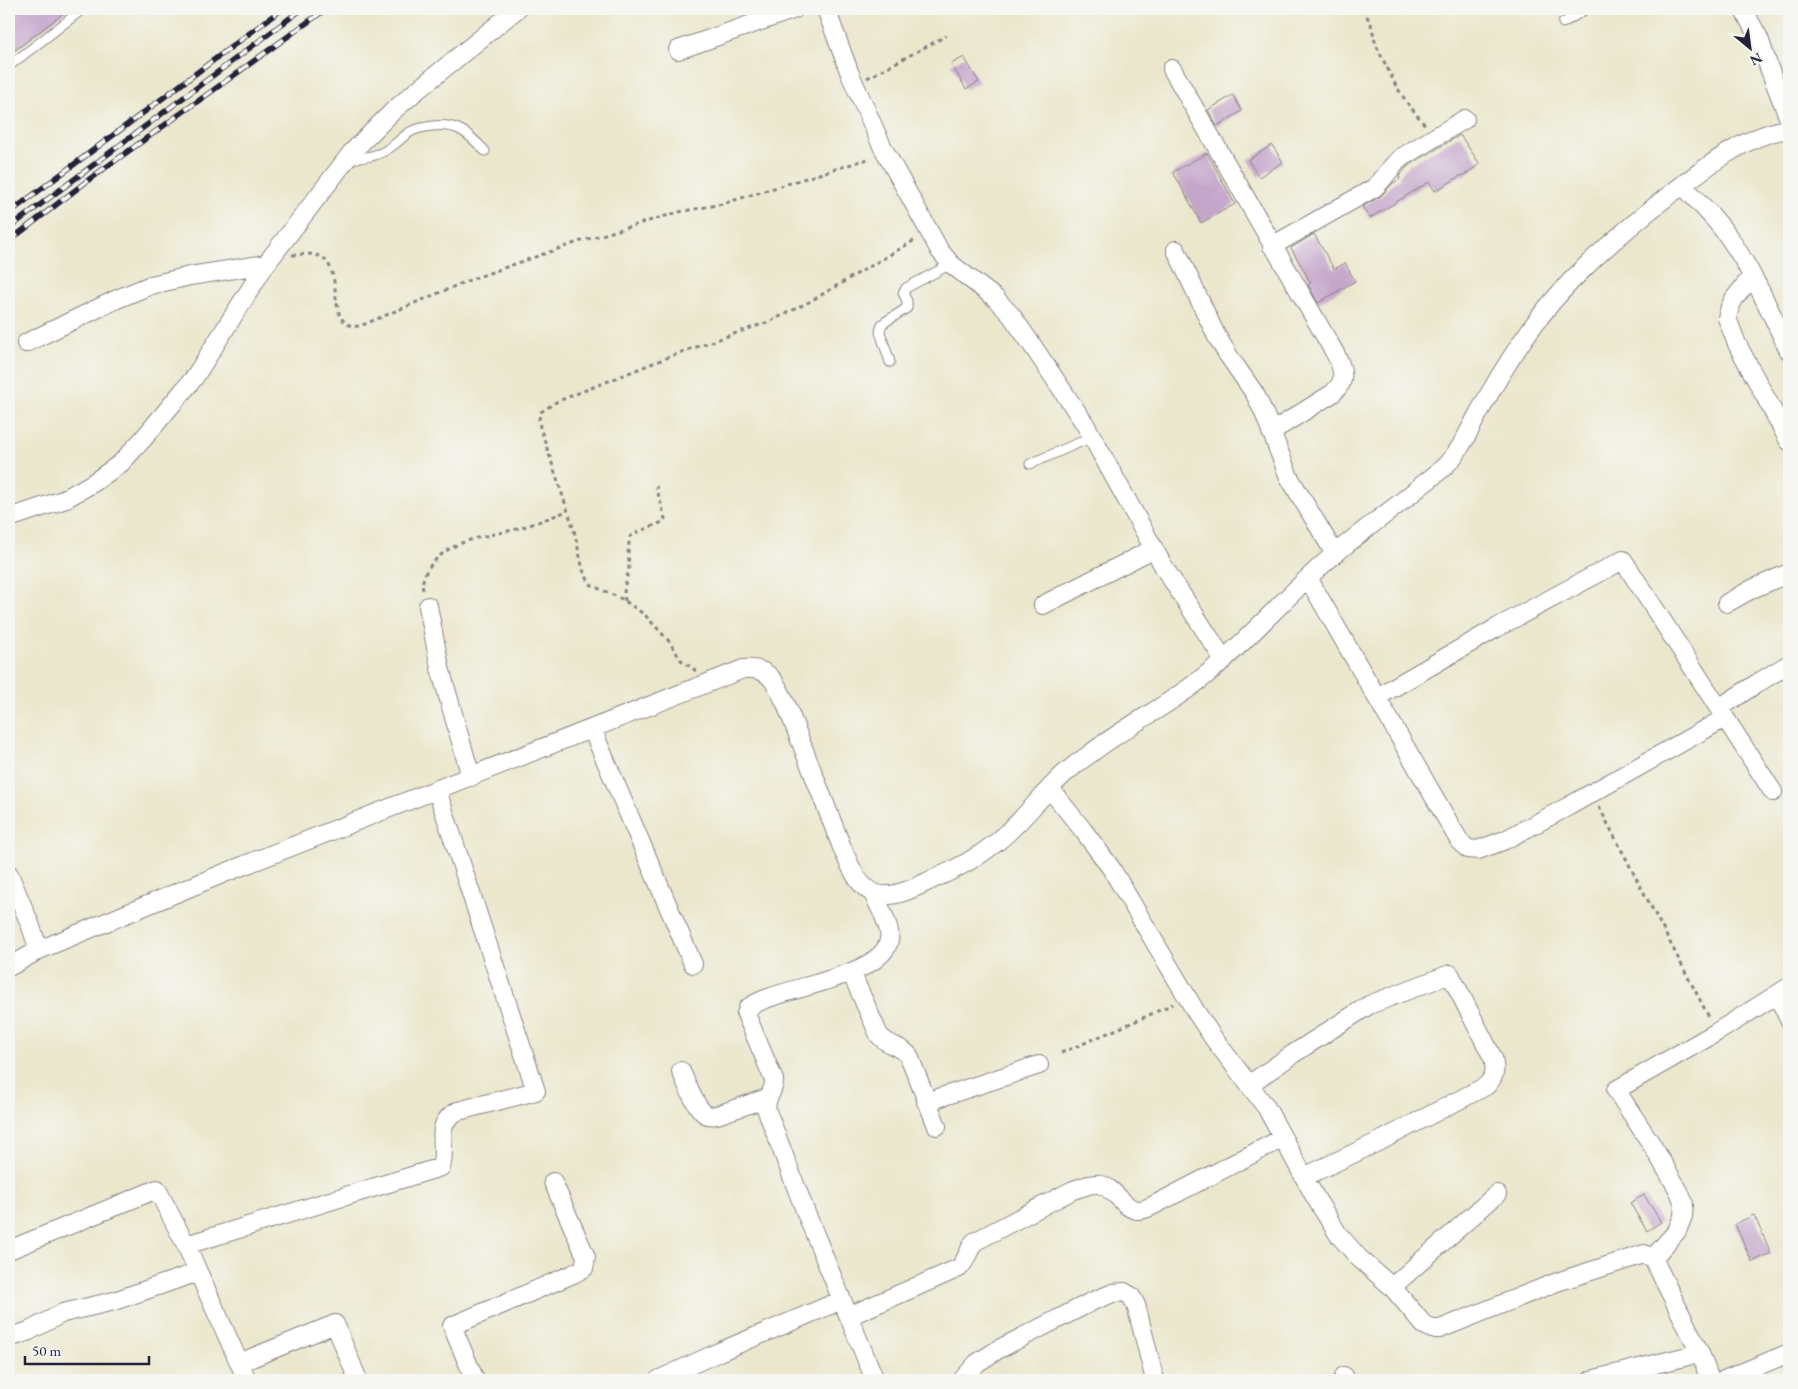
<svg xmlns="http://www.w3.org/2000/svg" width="1798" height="1389" font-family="'EB Garamond',serif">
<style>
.building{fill:#c5a6cb}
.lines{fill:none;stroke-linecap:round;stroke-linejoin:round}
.service-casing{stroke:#868484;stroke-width:11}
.minor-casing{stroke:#868484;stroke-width:20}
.path{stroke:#868484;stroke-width:3;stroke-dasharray:4 4;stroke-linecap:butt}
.service{stroke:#fff;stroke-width:9}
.minor{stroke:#fff;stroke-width:18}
.rail-casing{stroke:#22223b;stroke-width:5.5}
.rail{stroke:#f6f6f2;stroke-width:4;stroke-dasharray:11;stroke-linecap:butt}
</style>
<rect width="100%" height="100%" fill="#f6f6f2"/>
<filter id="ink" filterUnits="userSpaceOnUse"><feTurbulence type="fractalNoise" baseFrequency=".02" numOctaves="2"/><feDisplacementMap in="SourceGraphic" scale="10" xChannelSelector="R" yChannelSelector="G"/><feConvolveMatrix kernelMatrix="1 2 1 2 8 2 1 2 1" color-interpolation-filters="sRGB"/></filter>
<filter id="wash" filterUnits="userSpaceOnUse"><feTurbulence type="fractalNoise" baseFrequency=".0096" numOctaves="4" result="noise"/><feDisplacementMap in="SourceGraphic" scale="20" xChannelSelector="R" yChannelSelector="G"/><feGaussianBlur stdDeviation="1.12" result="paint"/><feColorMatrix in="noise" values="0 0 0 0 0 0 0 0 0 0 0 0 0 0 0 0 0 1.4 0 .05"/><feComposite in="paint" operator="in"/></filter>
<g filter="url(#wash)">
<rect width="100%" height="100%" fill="#ebe7cc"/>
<g id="blocks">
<!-- building -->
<path class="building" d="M9,9H69L9,55Z
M964,57L979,82L966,89L951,64Z
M1233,95L1242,111L1217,126L1208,110Z
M1460,135L1480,164L1463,176L1462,175L1435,191L1429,182L1370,218L1362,207L1381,196L1393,183L1400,179L1399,176L1408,166Z
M1272,145L1283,162L1259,177L1248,160Z
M1207,153L1235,204L1201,223L1173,172Z
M1314,234L1334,269L1345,263L1355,281L1318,303L1308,285L1311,283L1291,248Z
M1644,1195L1661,1222L1647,1231L1630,1203Z
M1754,1215L1771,1253L1752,1262L1735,1224Z"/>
</g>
</g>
<g filter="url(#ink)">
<use href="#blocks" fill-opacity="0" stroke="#868484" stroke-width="1"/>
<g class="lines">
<!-- service casing -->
<g class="service-casing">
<path id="service" d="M1563,23L1586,9
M9,66L83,9
M347,159C358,158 368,158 378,154C391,150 399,139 410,132C417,128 425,127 432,126C458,123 468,133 485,151
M890,362L880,332L882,324L907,308V301L903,293L906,288L951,264
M1030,464L1092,437"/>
</g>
<!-- minor casing -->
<g class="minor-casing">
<path id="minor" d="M826,9L850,74L882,146L940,251L951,264L995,298L1011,315L1030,342L1085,424L1165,569L1224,660
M1743,9L1759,38L1769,68L1789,119
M678,50L795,9
M1172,69L1325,336C1332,349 1347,368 1341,383C1339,386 1336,390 1333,393L1271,432
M1682,185C1699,202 1716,219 1730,239C1754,274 1771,313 1789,351
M1272,246L1374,188C1385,179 1390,166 1402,157L1465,119
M1176,250L1216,335L1228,355L1255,394L1264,413L1289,477L1335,554
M1752,276L1734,299L1730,307L1727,318L1737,344L1789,441
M26,343L117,299L151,285L190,276L266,264
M9,518L63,500L93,483L121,463L143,439L194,378L266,264L352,152L393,111L415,92L517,9
M1308,578L1460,842L1468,849L1478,850L1505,840L1569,806L1725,718
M1727,603L1752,589L1789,573
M1043,605L1153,549
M428,606L440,668L471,777
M1377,697L1498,627L1623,560L1773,792
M1719,708L1756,684L1789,664
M592,729L693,964
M1050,789L1083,830L1111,868L1196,1012L1214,1039L1266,1107L1315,1197L1338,1234L1359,1258L1392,1287L1424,1325L1432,1329H1440L1557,1282L1644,1254L1653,1258L1700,1353L1710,1380
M9,874L30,924L39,950
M873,894C879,906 892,928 889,940C882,979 775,987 748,1008L746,1014L774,1080C775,1093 763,1098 767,1111L806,1213L875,1380
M9,967L39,950L222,874L743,669C771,667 775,682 786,704L843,850C852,870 862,898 889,895C903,894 918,886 931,880C955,870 977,858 997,842C1022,822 1041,795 1064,774C1072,767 1081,760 1090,754C1127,725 1170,705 1206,675C1252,637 1290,591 1336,553C1364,529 1394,509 1422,485C1430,479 1439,472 1446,465C1460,451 1468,433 1477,416C1491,390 1506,365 1523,340C1561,283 1615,238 1668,196C1702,170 1746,134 1789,129
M851,972L879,1035C888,1047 901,1045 909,1056L937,1126
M1777,995L1789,1019
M681,1071C686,1082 695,1107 705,1114C709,1116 712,1116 717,1115L767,1098
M1250,1084L1293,1054L1369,1005L1450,974L1493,1058C1496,1070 1495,1077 1486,1086L1384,1139L1304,1177
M926,1102L1039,1065
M186,1245L441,1167C448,1143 432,1124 458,1111L536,1091L437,790
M9,1250L157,1189L186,1245L247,1380
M1653,1258L1677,1231L1683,1216L1684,1204L1679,1191L1652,1145L1616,1090L1717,1032L1789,987
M1392,1287L1497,1194
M849,1316L959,1268C967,1260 968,1251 974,1242L1071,1191C1079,1188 1089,1183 1098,1184C1116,1187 1124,1211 1139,1210C1144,1210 1150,1207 1154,1205L1283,1138
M9,1338L29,1331L63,1313L114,1301L198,1272
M239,1363L335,1324L358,1380
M1344,1376L1346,1380
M475,1380L452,1326L573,1274L584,1268L586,1257L553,1182
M658,1380L719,1352L842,1300
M962,1380L977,1363L999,1349L1093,1301L1113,1293L1124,1292L1131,1296L1136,1305L1155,1380
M1591,1380L1700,1353
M1724,1380L1789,1353"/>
</g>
<!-- path -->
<path class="path" d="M1363,9L1371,24L1376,45L1396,86L1408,104L1425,125
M867,78L946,36
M292,255C300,255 308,253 316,255C349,264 321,330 360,326L472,279L578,242L679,212L722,204L871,158
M423,590C421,581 425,573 430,566C453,537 488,537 520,528C536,523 552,517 567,511
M625,601L624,589L629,568L628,549L630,537L635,533L663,522L665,519L656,486
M696,671L681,660L668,640L645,615L622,599L591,585L587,578L583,570L574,530L540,427L539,419L541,412L556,402L676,354L771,321L809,302L915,240
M1599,807L1710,1019
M1061,1053L1136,1021L1173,1004"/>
<!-- service -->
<use href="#service" class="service"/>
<!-- minor -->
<use href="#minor" class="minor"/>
<!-- rail casing -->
<g class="rail-casing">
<path id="rail" d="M9,213L282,9
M9,228L302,9
M9,241L91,178L326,9"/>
</g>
<!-- rail -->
<use href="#rail" class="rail"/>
</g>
</g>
<!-- margin -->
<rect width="1798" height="1389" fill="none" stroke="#f6f6f2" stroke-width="30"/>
<!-- north arrow -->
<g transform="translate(1750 48) rotate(151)" stroke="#f6f6f2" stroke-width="4" paint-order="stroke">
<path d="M0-4L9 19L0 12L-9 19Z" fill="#22223b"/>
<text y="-8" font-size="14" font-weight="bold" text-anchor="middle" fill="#22223b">N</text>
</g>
<!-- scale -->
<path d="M25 1356v8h124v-8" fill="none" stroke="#22223b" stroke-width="2.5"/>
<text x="32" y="1356" font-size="15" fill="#22223b" stroke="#f6f6f2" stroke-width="4" paint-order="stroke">50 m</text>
</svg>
